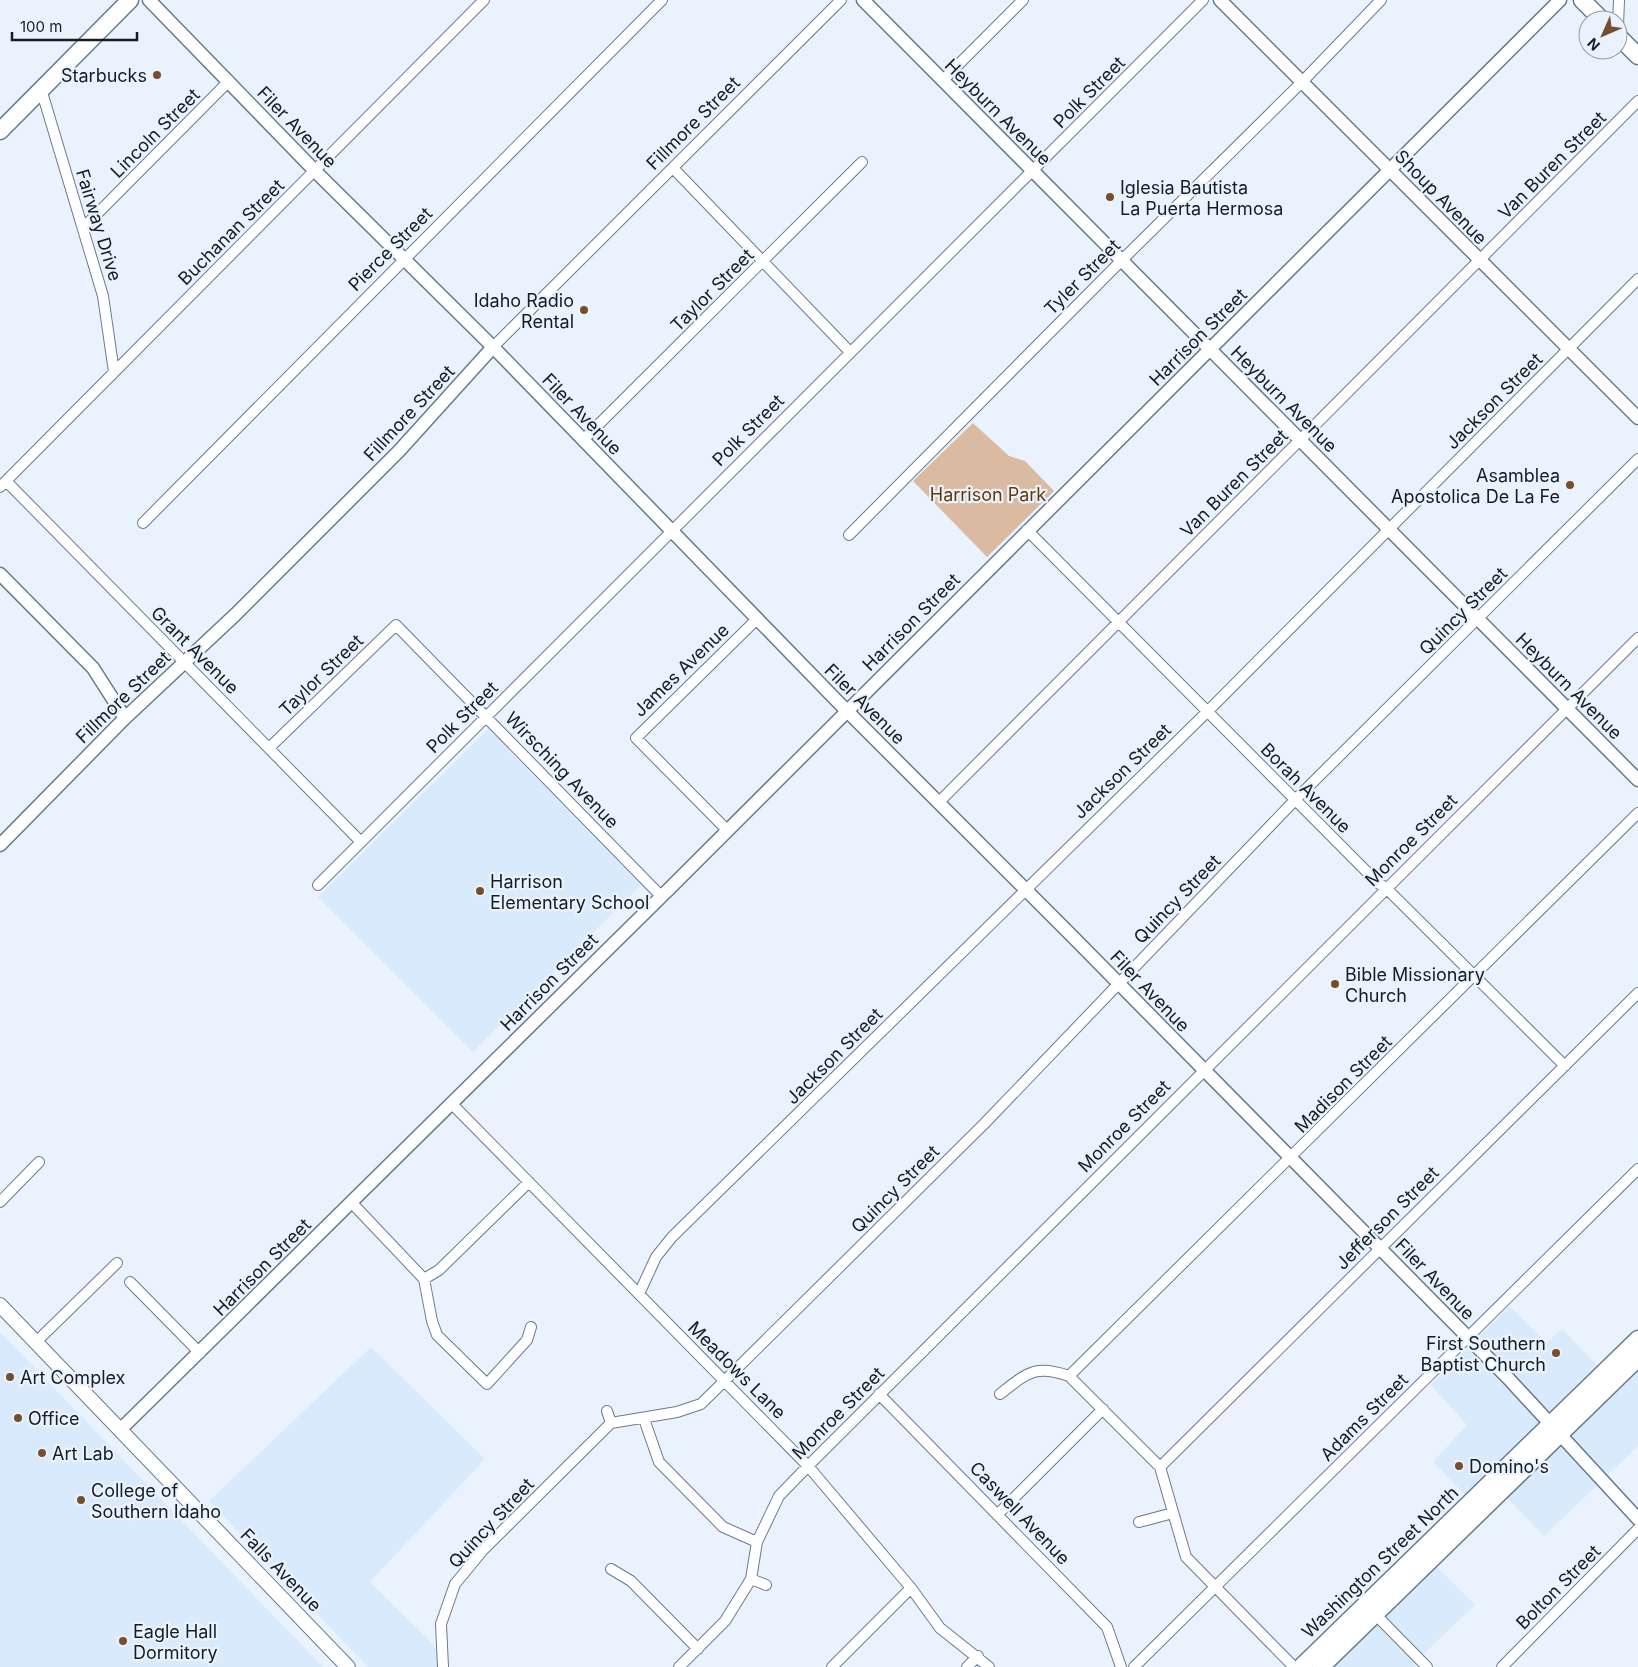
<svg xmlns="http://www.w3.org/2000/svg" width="1638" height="1667" font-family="Inter,sans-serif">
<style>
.built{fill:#d9eafc}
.green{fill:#dabba1}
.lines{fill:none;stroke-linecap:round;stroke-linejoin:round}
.minor-casing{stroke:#677b90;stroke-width:12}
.tertiary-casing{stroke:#677b90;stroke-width:15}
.secondary-casing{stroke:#677b90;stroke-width:16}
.primary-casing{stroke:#677b90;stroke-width:19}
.minor{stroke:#fff;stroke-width:10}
.tertiary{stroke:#fff;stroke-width:12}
.secondary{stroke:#fff;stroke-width:14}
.primary{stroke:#fff;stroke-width:16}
.poi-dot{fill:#754f2b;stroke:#eaf3fd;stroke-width:2}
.labels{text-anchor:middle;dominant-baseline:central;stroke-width:4.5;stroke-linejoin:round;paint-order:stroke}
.poi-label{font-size:18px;fill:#141c24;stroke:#eaf3fd;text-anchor:start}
.street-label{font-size:18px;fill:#141c24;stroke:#eaf3fd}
.park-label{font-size:18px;fill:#663a04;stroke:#eaf3fd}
</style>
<rect width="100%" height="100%" fill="#eaf3fd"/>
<!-- built -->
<path class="built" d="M488,729L641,885L473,1052L318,897Z
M1510,1306L1546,1343L1562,1329L1598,1366L1638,1328V1446L1544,1536L1504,1495L1467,1497L1433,1462L1467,1425L1431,1385Z
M0,1332L323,1667H0Z
M371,1347L485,1459L370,1582L432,1643L447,1667H368L209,1501Z
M1434,1564L1475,1605L1413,1664L1416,1667H1329Z"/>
<!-- green -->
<path class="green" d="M973,423L1009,456L1025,461L1054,491L987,557L913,481Z"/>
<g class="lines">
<!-- minor casing -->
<g class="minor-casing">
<path id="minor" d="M1618,26L1619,0
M943,80L1023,0
M41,89L103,296L114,372
M673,168L850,352
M83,228L229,81
M493,347L841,0
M583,440L862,162
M6,481L361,842
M0,487L484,0
M143,523L662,0
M1027,530L1378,883L1386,888L1565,1066
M849,535L1122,260L1301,83L1381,0
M269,748L396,625L661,896
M938,803L1638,101
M727,830L636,738L757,619
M318,885L1203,0
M451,1103L808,1466L911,1588L940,1628L989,1667
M0,1202L39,1162
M351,1202L424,1279L432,1321L437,1335L487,1384L527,1340L531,1327
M424,1279L439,1270L529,1182
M130,1282L200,1353
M639,1294L656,1257L672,1237L1207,712L1638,279
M36,1342L117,1263
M1069,1376L1638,813
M879,1394L1107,1627L1121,1667
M1000,1394C1027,1373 1035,1364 1069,1376L1160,1467L1186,1557L1294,1667
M607,1411L611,1423
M644,1419L659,1462L723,1527L757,1542
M1160,1467L1638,993
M997,1515L1103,1409
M1139,1522L1173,1513
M611,1569L631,1581L698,1649
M751,1579L766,1585
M1375,1614L1427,1667
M443,1667L441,1624L455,1584L483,1550L611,1423L677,1412L701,1404L984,1124L1295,800L1638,459
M679,1667L725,1621L751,1579L757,1542L779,1496L808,1466L1638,638
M832,1667L911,1588
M967,1667L978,1656
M1134,1667L1638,1169
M1502,1667L1638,1529"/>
</g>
<!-- tertiary casing -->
<g class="tertiary-casing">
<path id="tertiary" d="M149,0L315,171L493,347L840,704L1070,934L1507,1377L1638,1519
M863,0L1638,780
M1220,0L1638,418
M0,574L93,668L125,718
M0,845L125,718L236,614L399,451L493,347
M120,1430L670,888L1560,0"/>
</g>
<!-- secondary casing -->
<g class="secondary-casing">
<path id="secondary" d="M0,1305L348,1667"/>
</g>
<!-- primary casing -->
<g class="primary-casing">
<path id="primary" d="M1582,0L1602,20
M1618,36L1638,56
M0,131L130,0
M1301,1667L1638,1339
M1321,1667L1638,1358"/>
</g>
<!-- minor -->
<use href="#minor" class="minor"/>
<!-- tertiary -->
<use href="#tertiary" class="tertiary"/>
<!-- secondary -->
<use href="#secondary" class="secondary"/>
<!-- primary -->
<use href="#primary" class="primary"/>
</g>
<!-- markers -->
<g class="poi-dot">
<circle cx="157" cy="75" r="5"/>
<circle cx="1110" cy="197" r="5"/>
<circle cx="584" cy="310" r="5"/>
<circle cx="1570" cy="485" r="5"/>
<circle cx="480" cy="891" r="5"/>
<circle cx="1335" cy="984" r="5"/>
<circle cx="1556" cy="1353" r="5"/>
<circle cx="10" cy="1377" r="5"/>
<circle cx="18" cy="1418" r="5"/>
<circle cx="42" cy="1453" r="5"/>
<circle cx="1459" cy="1466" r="5"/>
<circle cx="81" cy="1500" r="5"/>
<circle cx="123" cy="1641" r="5"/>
</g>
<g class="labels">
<!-- poi labels -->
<g class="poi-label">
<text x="147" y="75" text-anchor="end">Starbucks</text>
<text x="1120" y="187">Iglesia Bautista<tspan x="1120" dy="21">La Puerta Hermosa</tspan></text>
<text x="574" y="300" text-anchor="end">Idaho Radio<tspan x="574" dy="21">Rental</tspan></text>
<text x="1560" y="475" text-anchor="end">Asamblea<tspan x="1560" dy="21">Apostolica De La Fe</tspan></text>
<text x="490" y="881">Harrison<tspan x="490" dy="21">Elementary School</tspan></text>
<text x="1345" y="974">Bible Missionary<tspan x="1345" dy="21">Church</tspan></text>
<text x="1546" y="1343" text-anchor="end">First Southern<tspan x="1546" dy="21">Baptist Church</tspan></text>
<text x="20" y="1377">Art Complex</text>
<text x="28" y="1418">Office</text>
<text x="52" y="1453">Art Lab</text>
<text x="1469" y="1466">Domino's</text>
<text x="91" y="1490">College of<tspan x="91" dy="21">Southern Idaho</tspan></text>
<text x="133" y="1631">Eagle Hall<tspan x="133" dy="21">Dormitory</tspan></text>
</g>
<!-- street labels -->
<g class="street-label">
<text transform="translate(1089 92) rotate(-45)">Polk Street</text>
<text transform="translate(998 112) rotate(45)">Heyburn Avenue</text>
<text transform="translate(693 123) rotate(-45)">Fillmore Street</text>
<text transform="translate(297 127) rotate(46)">Filer Avenue</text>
<text transform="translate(155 133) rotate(-45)">Lincoln Street</text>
<text transform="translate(1552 165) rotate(-45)">Van Buren Street</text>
<text transform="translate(1441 197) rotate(46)">Shoup Avenue</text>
<text transform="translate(99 225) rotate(73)">Fairway Drive</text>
<text transform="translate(231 232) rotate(-45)">Buchanan Street</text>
<text transform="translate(390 249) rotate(-45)">Pierce Street</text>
<text transform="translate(1082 277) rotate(-45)">Tyler Street</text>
<text transform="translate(712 290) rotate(-45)">Taylor Street</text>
<text transform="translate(1198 337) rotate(-45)">Harrison Street</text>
<text transform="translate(1284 399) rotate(45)">Heyburn Avenue</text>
<text transform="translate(1494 401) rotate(-45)">Jackson Street</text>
<text transform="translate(409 413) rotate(-47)">Fillmore Street</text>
<text transform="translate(582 414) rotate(46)">Filer Avenue</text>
<text transform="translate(748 430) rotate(-45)">Polk Street</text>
<text transform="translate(1234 483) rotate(-45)">Van Buren Street</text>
<text transform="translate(1463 611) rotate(-45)">Quincy Street</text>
<text transform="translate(911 622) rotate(-45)">Harrison Street</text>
<text transform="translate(195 650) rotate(45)">Grant Avenue</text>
<text transform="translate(681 670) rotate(-44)">James Avenue</text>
<text transform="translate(321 675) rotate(-44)">Taylor Street</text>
<text transform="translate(1569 686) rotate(45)">Heyburn Avenue</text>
<text transform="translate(123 697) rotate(-44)">Fillmore Street</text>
<text transform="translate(865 704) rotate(45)">Filer Avenue</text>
<text transform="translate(462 717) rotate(-45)">Polk Street</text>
<text transform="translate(562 770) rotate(46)">Wirsching Avenue</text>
<text transform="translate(1122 771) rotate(-44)">Jackson Street</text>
<text transform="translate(1306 788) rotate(45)">Borah Avenue</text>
<text transform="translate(1411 840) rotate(-45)">Monroe Street</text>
<text transform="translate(1177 899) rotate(-46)">Quincy Street</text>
<text transform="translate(549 982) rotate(-45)">Harrison Street</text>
<text transform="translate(1150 991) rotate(46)">Filer Avenue</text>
<text transform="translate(834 1056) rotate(-45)">Jackson Street</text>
<text transform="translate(1343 1084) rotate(-45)">Madison Street</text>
<text transform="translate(1124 1126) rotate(-45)">Monroe Street</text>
<text transform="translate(895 1189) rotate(-45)">Quincy Street</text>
<text transform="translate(1387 1218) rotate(-45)">Jefferson Street</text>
<text transform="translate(262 1267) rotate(-45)">Harrison Street</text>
<text transform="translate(1435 1279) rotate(46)">Filer Avenue</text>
<text transform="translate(737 1370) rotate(45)">Meadows Lane</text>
<text transform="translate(838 1413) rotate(-45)">Monroe Street</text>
<text transform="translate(1364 1417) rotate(-45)">Adams Street</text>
<text transform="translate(1020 1513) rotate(46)">Caswell Avenue</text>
<text transform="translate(491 1523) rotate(-47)">Quincy Street</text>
<text transform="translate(1380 1562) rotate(-44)">Washington Street North</text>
<text transform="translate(281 1570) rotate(46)">Falls Avenue</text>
<text transform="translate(1558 1587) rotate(-45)">Bolton Street</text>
</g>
<!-- park labels -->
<g class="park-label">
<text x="988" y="494">Harrison Park</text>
</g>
</g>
<!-- north arrow -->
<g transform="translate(1603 35) rotate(225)"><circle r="24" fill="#eaf3fd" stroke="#949da6"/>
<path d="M0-4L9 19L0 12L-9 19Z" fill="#754f2b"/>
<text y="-8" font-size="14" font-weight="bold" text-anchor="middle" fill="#141c24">N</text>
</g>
<!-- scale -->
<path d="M12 32v8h125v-8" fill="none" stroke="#141c24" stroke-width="2.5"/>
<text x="20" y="32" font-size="15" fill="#141c24" stroke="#eaf3fd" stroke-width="4" paint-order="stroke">100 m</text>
</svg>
